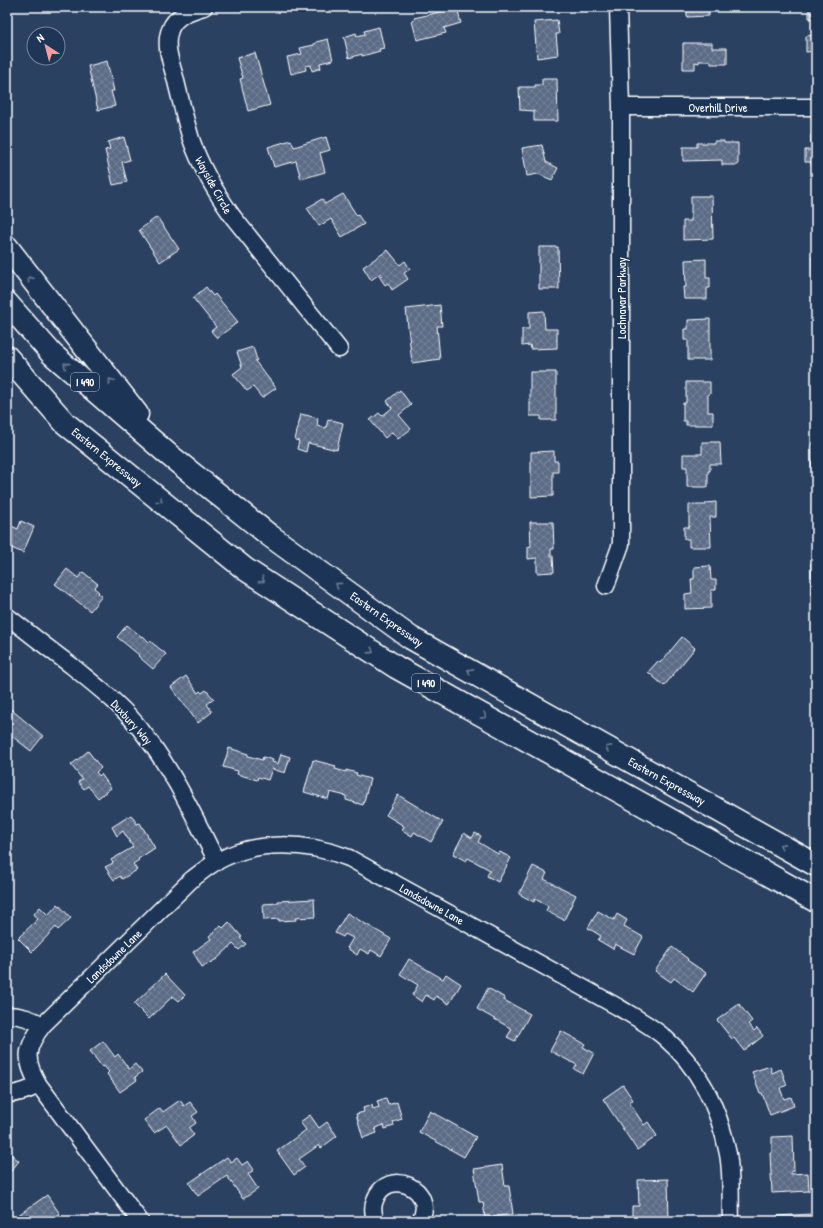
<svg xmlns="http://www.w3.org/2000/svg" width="823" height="1228" font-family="'Patrick Hand',sans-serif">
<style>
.building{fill:url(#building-cross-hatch);stroke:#fff}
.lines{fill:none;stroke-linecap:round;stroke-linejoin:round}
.minor-casing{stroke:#fff;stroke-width:19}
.highway-casing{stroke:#fff;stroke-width:25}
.minor{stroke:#1d3557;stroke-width:16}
.highway{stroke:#1d3557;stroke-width:22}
.oneway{stroke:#6c7c92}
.labels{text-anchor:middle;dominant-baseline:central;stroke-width:3.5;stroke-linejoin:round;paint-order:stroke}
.shield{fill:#1d3557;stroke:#bbc2cd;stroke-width:1}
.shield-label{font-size:11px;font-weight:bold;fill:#fff}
.street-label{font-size:12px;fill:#fff;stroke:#1d3557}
</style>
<defs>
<pattern id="building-cross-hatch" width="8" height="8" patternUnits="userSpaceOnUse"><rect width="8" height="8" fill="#5b6c86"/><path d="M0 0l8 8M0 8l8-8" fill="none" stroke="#748298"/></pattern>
</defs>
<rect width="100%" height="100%" fill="#2a4161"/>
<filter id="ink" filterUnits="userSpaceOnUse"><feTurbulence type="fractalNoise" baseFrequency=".025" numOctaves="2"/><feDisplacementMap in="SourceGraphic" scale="8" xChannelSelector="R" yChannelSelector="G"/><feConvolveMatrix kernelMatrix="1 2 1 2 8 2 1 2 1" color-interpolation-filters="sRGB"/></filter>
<g filter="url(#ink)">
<!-- building -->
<path class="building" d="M687,7H708L709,16L687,17Z
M809,7H816V18H809Z
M457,8L461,23L444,28L446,33L417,40L412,21L415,20L414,18Z
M557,20L559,34H556L558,55L537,58L534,22Z
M379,27L384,48L379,49L380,51L362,56V54L349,58L344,37L356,33L357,36L365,34L364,31Z
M816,35V51L806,52V36Z
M328,39L333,60L320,63L321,68L312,71L311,65L305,66L306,70L291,74L287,57L302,54L300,48L314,45V44L316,43V42Z
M683,43H712V48H727V64H711V61H699V63L695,62V69H683Z
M255,53L270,105L248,111L240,79L243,78L237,58Z
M107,61L114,91H111L115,106L98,110L88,66Z
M542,79H557L558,121H534V111L520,110L519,87H535V85H542Z
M811,135H816V179L815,165H811V162H805V150H811Z
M124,137L130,160L122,162L127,182L113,185L105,150L110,149L108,142Z
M326,137L330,150L320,153L325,172L301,179L296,161L274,167L268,147L291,140L294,147Z
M714,141H724V143H738V165H722V160L683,161V147H697V143H714Z
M542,145L546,162L558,168L552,180L538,174L527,176L522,148Z
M343,194L357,216L358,215L364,224L342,237L331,219L319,226L307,208L322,199L325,204Z
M814,195H816V209L812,207L811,197H814Z
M691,196H712L713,239L683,240V221H691Z
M813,212H816V242H814Z
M157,217L179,249L160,262L139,230Z
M539,247H558L559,289H539Z
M388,250L400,265L405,261L410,269L404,273L408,279L392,290L388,283L385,285L379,276L382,275L381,273L371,280L363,267Z
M812,257H816V301L813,302Z
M706,259V278H710V288H707V299H684L683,287H686L685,260Z
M206,287L213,296L215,294L238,322L217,338L211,331L216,327L193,298Z
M440,305L442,326H437L440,359L412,363L406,309Z
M544,311L545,329H557V348L531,349L530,345L522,346V329H529V312Z
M710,319V360H688V340H684V329H688V320Z
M815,320H816L815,360Z
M253,347L257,360L255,361L276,388L262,398L253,387L247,391L233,374L242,367L237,352Z
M530,372H556V420H541V416H530Z
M686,382H710V394H708V412H713V425H686V421H683V403H686Z
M400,390L411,405L399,415L411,429L398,439L392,432L385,438L370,420L379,413L382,416L392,408L387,401Z
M301,414L318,418L317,426L326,428L328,419L343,423L337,450L308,443L306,452L297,449L299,441L295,440Z
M702,442H720L721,464H710V471H708V487H687V467H683V454H702Z
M811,444H816V486H812Z
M554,451V461H558V472H553V496L531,497V452Z
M716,502V517H710L711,547H689V539H684V527H689V505H706V503Z
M812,505H816V532H812Z
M21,521L34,527L23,553L7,546V524L18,529Z
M530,522H553L554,549H551V556H553L554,572L537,573V558L528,559V547L531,546Z
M811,563H816V577H811Z
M710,566L711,580H716V590H711V608L685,609V594L692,593L691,579H694V567Z
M67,569L78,578L83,572L98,584L94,588L99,592L98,593L102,596L90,611L55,584Z
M811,581H816V594H811Z
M127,625L142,637L143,636L149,642L150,641L166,654L153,669L138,656L139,655L117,637Z
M682,637L695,648L664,686L648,672L658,661L660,663Z
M186,676L198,693L200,691L202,693L206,690L214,699L207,704L212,712L198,723L171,687Z
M7,706L43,736L31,751L8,733L10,730L7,728Z
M229,748L248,754V756L262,760L263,757L273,760L272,762L278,764L281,754L290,757L285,773L272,769L268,780L258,777L257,780L237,774L238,771L223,767Z
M88,751L101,768L96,772L99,776L101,774L111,788L98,798L88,786L84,789L78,782L82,779L71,765Z
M313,760L336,766L335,769L346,772V770L357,773L356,775L370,779L363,805L346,800V796L330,792L328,799L304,792Z
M398,795L443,822L431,842L414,832L412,836L402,830L404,826L386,815Z
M131,815L137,824L140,823L155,848L138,859L139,860L133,864L137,870L122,879L120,876L114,880L105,867L113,863L111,860L133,847L123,831L117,836L112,827Z
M464,833L472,838L475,833L481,836L478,842L498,854L500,852L511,858L498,882L487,876L490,870L468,858L466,861L453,854Z
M533,866L547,873L544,879L576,895L564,920L546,911L548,906L535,899L534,902L519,894Z
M314,899L315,917L295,918L296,920L279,921V919L264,920L263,904L278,903V901Z
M58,904L71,918L58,930L56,927L32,952L18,938L38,919L34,914L40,907L48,915Z
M598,911L614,920L617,914L627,920L624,926L643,937L634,954L615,944L613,949L598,940L601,936L588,928Z
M347,913L391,939L381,956L371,950L369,954L360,949L357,955L347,948L353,938L345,934L343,937L335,933Z
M229,922L242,937L240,938L246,944L239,950L233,944L217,959L202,967L193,952L211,939L209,936L221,926L223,928Z
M672,947L688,959L687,960L706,973L693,992L674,978L671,982L655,971Z
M409,959L443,979L446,974L461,984L449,1004L436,996L434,1000L426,995L422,1002L412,995L418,985L400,974Z
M165,974L185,995L179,1001L173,996L149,1019L134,1004Z
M488,988L505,998L504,1000L530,1014L515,1041L507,1037L512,1029L477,1009Z
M739,1004L752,1021L748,1024L754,1031L757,1028L763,1036L744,1051L734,1038L732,1039L717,1020Z
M561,1031L585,1044L583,1047L594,1053L583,1074L574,1069L577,1065L550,1051Z
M103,1041L115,1057L118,1054L129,1069L135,1064L142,1072L135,1077L137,1080L120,1092L107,1074L109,1072L104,1066L102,1067L90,1051Z
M770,1066L772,1073L781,1069L787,1085L780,1088L784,1099L791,1097L794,1106L770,1115L762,1093H760L752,1072Z
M623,1085L633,1100L629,1102L644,1125L648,1122L657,1136L637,1150L603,1099Z
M386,1098L388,1105L397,1102L402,1119L393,1122L394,1126L385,1129L384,1125L375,1128L377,1133L363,1138L356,1114L364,1112L363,1108L372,1105L373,1109L379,1107L377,1101Z
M180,1100L184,1106L190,1102L198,1112L192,1116L196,1123L189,1128L194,1135L181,1145L167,1125L154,1133L144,1120L160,1108L163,1112Z
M430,1111L476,1137L464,1157L419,1132Z
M310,1115L319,1128L327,1122L337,1136L321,1148L319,1145L299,1159L305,1167L294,1175L277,1151L306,1130L300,1122Z
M793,1136L794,1171H791V1174L808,1173L809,1191L772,1193L770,1153H772V1137Z
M7,1151L19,1161L7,1176Z
M227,1157L231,1162L237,1158L242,1165L248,1161L254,1170L248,1174L258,1189L243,1199L227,1176L198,1196L189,1183Z
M502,1165L505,1186H509L513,1214L485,1218L483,1202H479L474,1169Z
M668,1179L669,1221H640V1217H632V1206H639L638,1180Z
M47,1195L60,1214L56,1217L59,1221H16L14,1218Z
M812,1214V1221H777V1216Z"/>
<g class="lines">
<!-- minor casing -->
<g class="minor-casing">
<path id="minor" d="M204,7C191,11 175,15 170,30C164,44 171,63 175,77C180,98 185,119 191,139C201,168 216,193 233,217L339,349
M621,107H816
M606,586L621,544V107L618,7
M7,616C29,633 50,650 72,666C96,686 122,705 141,730C173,770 194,816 217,862
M7,1015C21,1015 31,1019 43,1025
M7,1094C19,1094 28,1090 39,1085
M140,1221L39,1085C24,1060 25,1048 43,1025L191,880C199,874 207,867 216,862C256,839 307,842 349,858L618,1007C633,1016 650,1025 664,1037C700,1068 719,1107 728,1154C732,1176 730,1199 731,1221
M376,1221C373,1214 372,1207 375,1200C387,1166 438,1189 420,1221"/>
</g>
<!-- highway casing -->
<g class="highway-casing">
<path id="highway" d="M7,247L137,414
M7,303L52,354L169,455L269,535L411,638L816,865
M7,357L65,423L245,569L396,667L816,901"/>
</g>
<!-- minor -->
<use href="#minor" class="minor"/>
<!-- highway -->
<use href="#highway" class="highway"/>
</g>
<!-- one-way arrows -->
<defs><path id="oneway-chevron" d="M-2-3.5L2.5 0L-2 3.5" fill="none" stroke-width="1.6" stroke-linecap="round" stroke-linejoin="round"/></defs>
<g class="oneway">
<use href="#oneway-chevron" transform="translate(30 279) rotate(-128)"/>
<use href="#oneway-chevron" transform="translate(66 365) rotate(-139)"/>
<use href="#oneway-chevron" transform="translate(111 381) rotate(-128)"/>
<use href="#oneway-chevron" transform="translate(160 500) rotate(39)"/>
<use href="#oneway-chevron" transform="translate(262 580) rotate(33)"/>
<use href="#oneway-chevron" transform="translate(338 585) rotate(-144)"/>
<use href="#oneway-chevron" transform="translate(371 651) rotate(33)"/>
<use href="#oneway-chevron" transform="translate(470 671) rotate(-151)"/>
<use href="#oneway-chevron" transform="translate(484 716) rotate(29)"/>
<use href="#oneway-chevron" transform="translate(608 748) rotate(-151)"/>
<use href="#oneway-chevron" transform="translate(782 846) rotate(-151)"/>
</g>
</g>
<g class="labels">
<!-- shield labels -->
<g class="shield">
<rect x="71" y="373" width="28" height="18" rx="3"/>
<rect x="412" y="674" width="28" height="18" rx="3"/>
</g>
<g class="shield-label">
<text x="85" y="382">I 490</text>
<text x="426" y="683">I 490</text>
</g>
<!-- street labels -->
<g class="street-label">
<text x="718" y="107">Overhill Drive</text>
<text transform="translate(214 185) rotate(61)">Wayside Circle</text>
<text transform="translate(621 298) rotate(-90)">Lochnavar Parkway</text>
<text transform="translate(107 457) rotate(39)">Eastern Expressway</text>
<text transform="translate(387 619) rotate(35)">Eastern Expressway</text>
<text transform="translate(132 722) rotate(48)">Duxbury Way</text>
<text transform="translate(667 781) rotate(29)">Eastern Expressway</text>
<text transform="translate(432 904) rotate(29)">Landsdowne Lane</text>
<text transform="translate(114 956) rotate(-44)">Landsdowne Lane</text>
</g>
</g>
<!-- margin -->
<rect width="823" height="1228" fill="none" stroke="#1d3557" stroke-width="24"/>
<rect x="12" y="12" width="799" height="1204" fill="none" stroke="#fff" stroke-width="1.5" filter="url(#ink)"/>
<!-- north arrow -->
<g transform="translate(46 46) rotate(324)"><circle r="19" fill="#1d3557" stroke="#77869a"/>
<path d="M0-3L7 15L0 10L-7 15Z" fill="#ff9aa2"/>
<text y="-6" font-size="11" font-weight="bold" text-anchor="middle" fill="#ffffff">N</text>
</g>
</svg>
